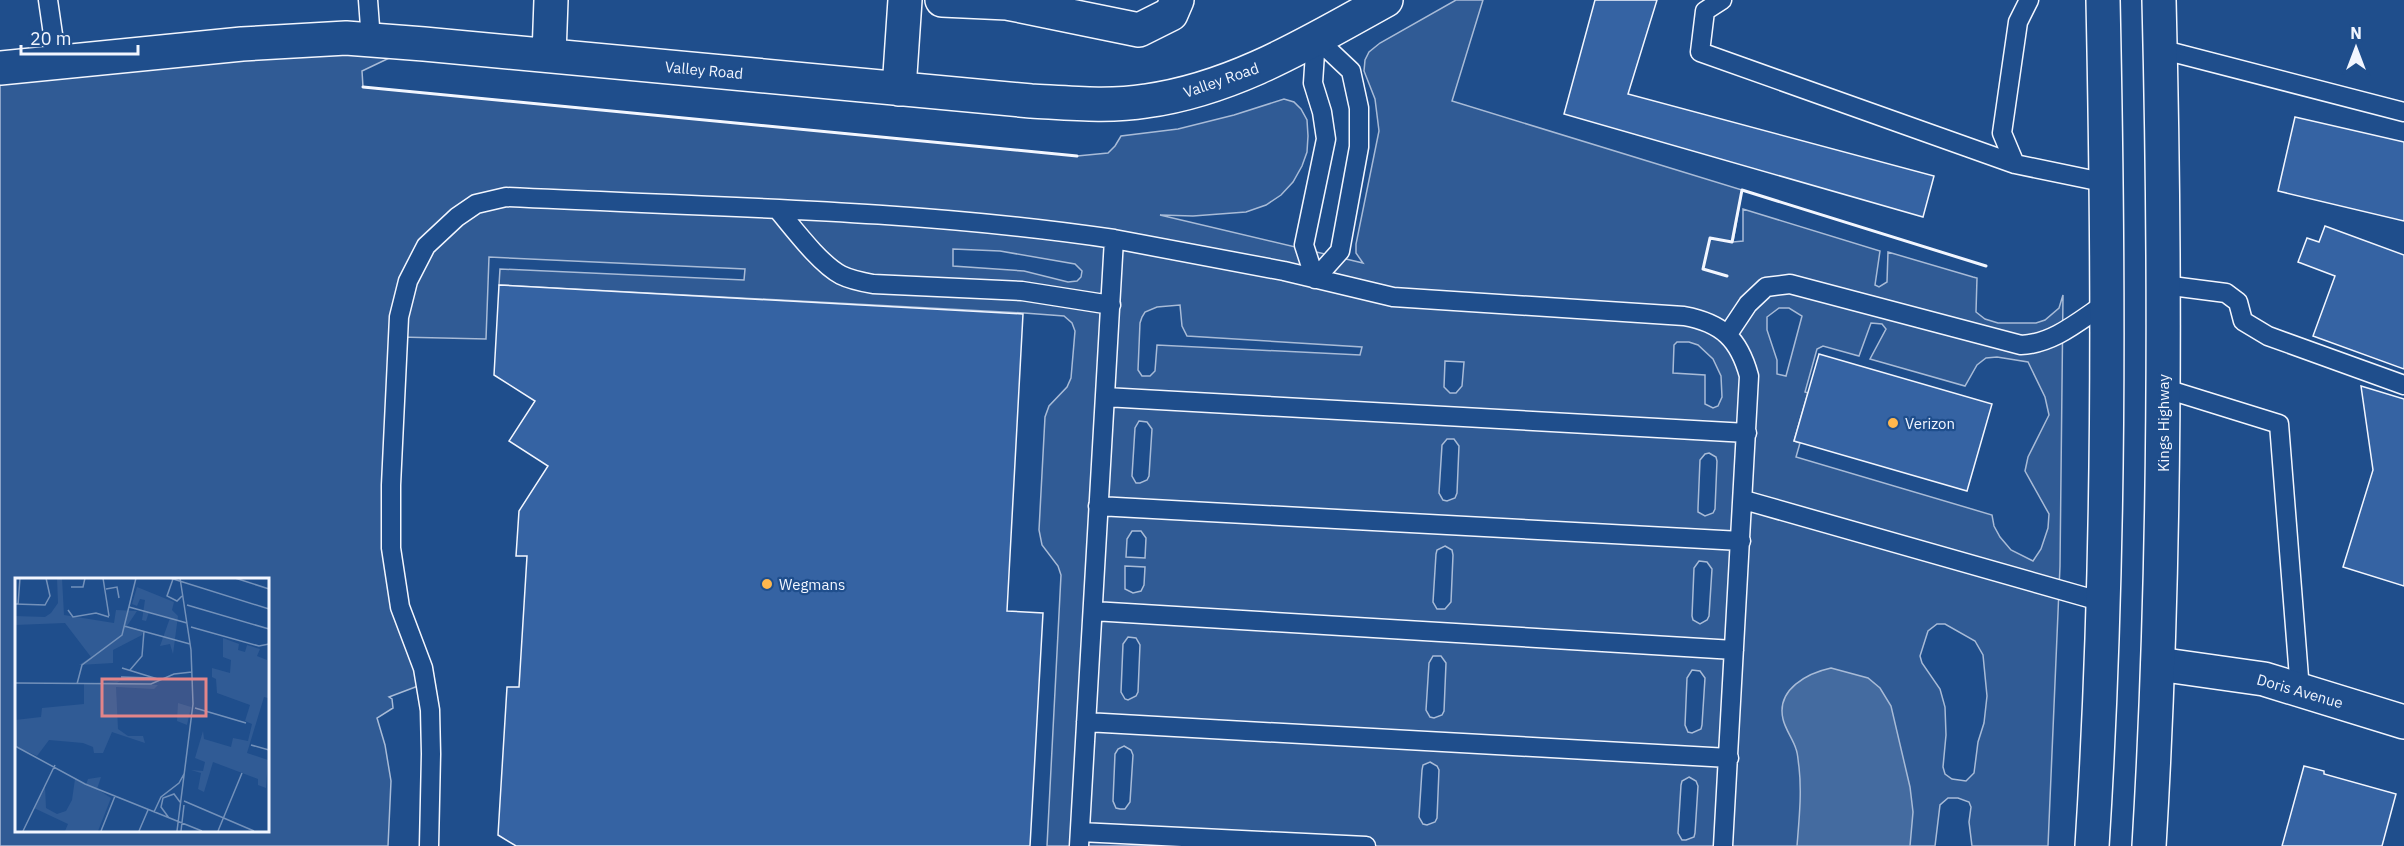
<svg xmlns="http://www.w3.org/2000/svg" width="2404" height="846" font-family="'IBM Plex Sans',sans-serif">
<style>
.built{fill:#305b95;stroke:#a8bbd7;stroke-width:1.5;fill-rule:evenodd}
.water{fill:#446ba0;stroke:#a8bbd7;stroke-width:1.5}
.building{fill:#3563a3;stroke:#f2f6ff;stroke-width:1.5}
.lines{fill:none;stroke-linecap:round;stroke-linejoin:round}
.lane-casing{stroke:#f2f6ff;stroke-width:21}
.street-casing{stroke:#f2f6ff;stroke-width:36}
.primary-casing{stroke:#f2f6ff;stroke-width:36}
.lane{stroke:#1f4e8c;stroke-width:18}
.street{stroke:#1f4e8c;stroke-width:33}
.primary{stroke:#1f4e8c;stroke-width:33}
.wall{stroke:#f2f6ff;stroke-width:3}
.poi-dot{fill:#ffb74d;stroke:#1f4e8c;stroke-width:2}
.labels{text-anchor:middle;dominant-baseline:central;stroke-width:4.5;stroke-linejoin:round;paint-order:stroke}
.street-label{font-size:15px;fill:#f2f6ff;stroke:#1f4e8c}
.poi-label{font-size:15px;fill:#f2f6ff;stroke:#1f4e8c;text-anchor:start}
.inset-road{fill:none;stroke:#7391ba;stroke-width:1.5}
.view{fill:#e38589;fill-opacity:0.15;stroke:#e38589;stroke-width:3}
.inset-edge{fill:none;stroke:#f2f6ff;stroke-width:3}
</style>
<rect width="100%" height="100%" fill="#1f4e8c"/>
<!-- built -->
<path class="built" d="M1456,0H1483L1452,101L1742,190L1733,242L1743,241V209L1880,251L1875,285L1879,287L1887,282L1888,252L1973,277L1977,278L1976,312L1985,319L1998,323H2036L2045,320L2059,308L2063,295L2060,566L2048,846H1972L1969,822L1971,807L1969,802L1958,798H1948L1940,805L1935,846H1047L1061,575L1058,566L1042,545L1039,530L1045,417L1049,406L1067,387L1071,378L1075,331L1072,323L1064,316L1024,313L499,285L500,269L744,280L745,269L489,257L486,339L399,337L391,548L426,683L389,697L392,699L393,708L377,718L385,745L391,781L388,846H0V70L427,40L362,71L363,87L1077,156L1108,153L1115,146L1121,136L1178,129L1234,115L1284,99L1294,102L1301,109L1307,120L1308,136L1307,152L1302,166L1293,182L1281,195L1266,205L1246,212L1193,216L1160,215L1363,263L1356,253V244L1379,131L1375,99L1364,71L1365,60L1369,52L1380,43ZM953,249L1000,251L1075,264L1082,271L1081,277L1077,281L1068,282L1024,271L953,266ZM1180,305L1182,326L1187,336L1362,347L1360,355L1157,345L1155,371L1150,376H1142L1138,370L1140,323L1142,317L1145,312L1157,307ZM1779,308H1789L1802,316L1786,376L1777,374V360L1767,330V317ZM1871,323L1882,324L1886,329L1870,359L1965,386L1977,365L1986,358L1997,357L2028,362L2045,397L2049,415L2028,457L2025,471L2049,514L2048,528L2041,549L2033,561L2011,550L2000,537L1994,526L1992,515L1796,457L1800,443L1794,441L1808,393L1805,392L1817,349L1823,346L1859,356ZM1677,342H1689L1698,345L1713,359L1721,376L1722,397L1718,406L1713,408L1705,404V375L1673,373L1674,345ZM1445,361L1464,362L1462,386L1456,393H1450L1444,387ZM1139,421L1147,422L1152,429L1149,476L1147,480L1140,483H1136L1132,476L1135,428ZM1447,439H1454L1459,446L1457,493L1455,498L1447,501L1443,500L1439,493L1442,445ZM1709,453L1716,457L1717,461L1715,509L1713,513L1705,516L1698,512V508L1700,460L1705,454ZM1132,531H1141L1146,538L1145,558L1126,557L1127,539ZM1445,546L1452,550L1453,555L1451,602L1445,609H1437L1433,602L1436,554L1437,550ZM1699,561L1707,562L1712,569L1709,616L1707,620L1700,624L1693,620L1692,616L1694,568ZM1125,566L1145,567L1144,585L1141,591L1133,593L1125,589ZM16,579H267V830H16ZM1937,624H1945L1975,641L1983,655L1987,696L1984,723L1978,742L1974,773L1966,781L1952,779L1945,774L1943,767L1946,735L1945,707L1940,689L1922,663L1920,656L1928,631ZM1128,637L1136,638L1140,645L1138,692L1136,696L1128,700L1125,699L1121,692L1123,644ZM1433,656H1441L1446,663L1444,711L1442,715L1434,718L1430,717L1426,710L1429,663ZM1692,670L1700,671L1705,678L1702,725L1701,729L1692,733L1688,732L1685,725L1687,678ZM1124,746L1131,750L1133,755L1130,802L1125,809H1120L1116,808L1113,801L1115,754L1118,749ZM1430,762L1437,766L1439,770L1437,818L1435,822L1427,825L1423,824L1419,817L1422,770L1423,765ZM1689,777L1696,781L1698,786L1695,833L1694,837L1686,840H1682L1678,833L1681,785L1682,781Z"/>
<!-- water -->
<path class="water" d="M1831,668L1868,678L1880,688L1891,706L1910,787L1913,812L1910,846H1797C1799,820 1802,793 1799,767C1798,761 1798,754 1796,749C1793,739 1785,729 1783,719C1776,689 1808,673 1831,668Z"/>
<!-- building -->
<path class="building" d="M1595,0H1657L1628,94L1934,176L1923,217L1564,114Z
M2295,117L2404,142V221L2278,191Z
M2325,226L2404,255V369L2313,336L2335,276L2298,262L2307,238L2319,242Z
M499,285L1023,314L1007,611L1043,613L1030,846H516L498,835L507,687H519L527,556H516L519,511L548,466L509,441L535,401L494,375Z
M1819,354L1992,404L1967,491L1794,441Z
M2361,386L2404,399V586L2343,567L2373,470Z
M2304,766L2324,771V774L2396,794L2382,846H2282Z"/>
<g class="lines">
<!-- lane casing -->
<g class="lane-casing">
<path id="lane" d="M48,0L57,62
M368,0L371,40
M1722,0L1705,11L1700,52L2015,164L2107,183
M2160,49L2404,112
M2015,164L2002,133L2018,22L2029,0
M778,210C794,229 820,264 841,275C851,280 862,282 873,284L1022,291L1111,305
M1315,279L1340,251L1359,147V108L1351,71L1316,38
M1315,279L1304,245L1326,139L1322,112L1313,83L1316,38
M2164,285L2226,293L2238,302L2243,321L2268,336L2404,385
M1728,334L1748,304L1766,287L1790,284L2021,345C2053,344 2079,321 2106,303
M2163,388L2279,424L2300,690
M1105,397L1747,433
M1744,500L2103,602
M1098,506L1741,541
M1093,611L1734,650
M1086,722L1729,758
M1080,832L1366,846
M429,846L431,754L430,710L423,668L400,607L391,548V485L399,317L408,281L426,246L457,217L476,204L506,197C708,207 913,209 1114,239
M1079,846L1114,239L1284,271L1393,297L1684,316C1722,323 1739,339 1749,376L1723,846"/>
</g>
<!-- street casing -->
<g class="street-casing">
<path id="street" d="M942,0L1007,3L1139,30L1171,14L1177,0
M549,55L551,0
M0,68L242,44L346,38L424,44L1031,101C1069,103 1109,107 1146,101C1234,89 1310,42 1386,0
M899,89L905,0
M2158,664L2264,679L2404,722"/>
</g>
<!-- primary casing -->
<g class="primary-casing">
<path id="primary" d="M2092,846C2110,565 2109,282 2103,0
M2149,846C2166,564 2166,282 2159,0"/>
</g>
<!-- lane -->
<use href="#lane" class="lane"/>
<!-- street -->
<use href="#street" class="street"/>
<!-- primary -->
<use href="#primary" class="primary"/>
<!-- wall -->
<path class="wall" d="M363,87L1077,156
M1727,276L1703,269L1710,238L1732,242L1742,190L1986,266"/>
</g>
<!-- markers -->
<g class="poi-dot">
<circle cx="1893" cy="423" r="6"/>
<circle cx="767" cy="584" r="6"/>
</g>
<g class="labels">
<!-- street labels -->
<g class="street-label">
<text transform="translate(704 70) rotate(5)">Valley Road</text>
<text transform="translate(1221 80) rotate(-19)">Valley Road</text>
<text transform="translate(2163 423) rotate(-90)">Kings Highway</text>
<text transform="translate(2300 691) rotate(16)">Doris Avenue</text>
</g>
<!-- poi labels -->
<g class="poi-label">
<text x="1905" y="423">Verizon</text>
<text x="779" y="584">Wegmans</text>
</g>
</g>
<!-- overview -->
<g transform="translate(15 578)">
<rect width="254" height="254" fill="#1f4e8c"/>
<path d="M42,0H47L49,37L99,45L101,32L122,33L112,48L129,53L127,57L98,72V85L64,87L76,79L50,45L0,47V38L30,39L36,35L43,25ZM122,9L159,24L157,32L163,38L158,76L155,66L145,68L155,40L134,34L131,43L127,42L130,22L125,21L122,28L117,26ZM208,60L224,66L223,72L230,74L232,67L245,71L242,78L252,82L253,120L249,119L232,175L253,182L251,210L243,207V201L198,184L189,214L183,211L186,195L176,192L188,193L190,184L180,180L188,153L189,161L216,169L218,160L233,163L237,146L230,143L235,127L202,115L201,101L197,99V90L215,95L216,82L208,79ZM105,103L102,105L143,107L139,111L101,109L103,151L113,158H128L130,165L97,154L88,175H79L78,169L68,165L34,162L22,178L2,169L0,142L26,139L27,130L69,126V106ZM163,125L176,129L172,147L162,143ZM86,199L82,211L96,220L83,253H50L53,246L19,230L30,208L31,230L42,236L51,233L57,222L60,201L71,207L73,201Z" fill="#305b95"/>
<path class="inset-road" d="M88,0L94,38M155,0L254,31M220,0L254,11M158,1L152,18L162,23L167,18M56,9H68L70,0M91,11L102,9L104,20M0,26L30,27L35,18L31,0M3,27L5,0M172,27L254,51M114,29L172,45M53,32L58,39L81,35L94,39M109,48L175,66M176,49L244,68L254,66M107,90L146,102M115,92L127,78L129,53M106,99L138,100M0,105L136,106L159,96L177,94M62,106L67,87L107,57L121,0M0,116L1,169M180,130L231,145M236,167L254,172M0,168L70,206L187,253M169,223L239,253M139,234L146,219L164,205L169,196M154,240L146,229L148,220L159,216L165,224M8,253L40,187M86,253L100,218M124,253L133,232M162,253L178,126L176,72L165,0M166,253L169,227M203,253L227,195"/>
<path class="view" d="M87,101H191V138H87Z"/>
<rect width="254" height="254" class="inset-edge"/>
</g>
<!-- north arrow -->
<g transform="translate(2356 48)" stroke="#1f4e8c" stroke-width="4.5" paint-order="stroke">
<path d="M0-4.5L10 22L0 15L-10 22Z" fill="#f2f6ff"/>
<text y="-9" font-size="16" font-weight="bold" text-anchor="middle" fill="#f2f6ff">N</text>
</g>
<!-- scale -->
<path d="M21 45v9h117v-9" fill="none" stroke="#f2f6ff" stroke-width="3"/>
<text x="30" y="45" font-size="18" fill="#f2f6ff" stroke="#1f4e8c" stroke-width="4.5" paint-order="stroke">20 m</text>
</svg>
